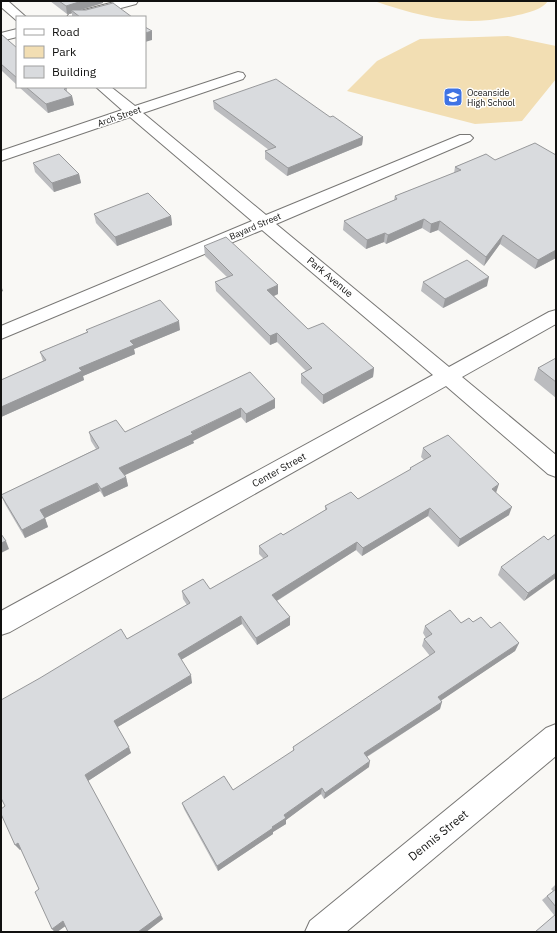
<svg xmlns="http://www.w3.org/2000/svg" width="557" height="933" font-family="'IBM Plex Sans',sans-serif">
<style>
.green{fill:#f2deb3}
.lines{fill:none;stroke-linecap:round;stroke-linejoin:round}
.minor-casing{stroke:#787775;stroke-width:2}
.minor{fill:#fff;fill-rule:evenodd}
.wall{fill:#bbbcbf}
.shaded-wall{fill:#98999b}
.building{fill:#d9dbde;stroke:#98999b}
.labels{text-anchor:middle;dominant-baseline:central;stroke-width:3;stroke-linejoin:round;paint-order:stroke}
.far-poi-label{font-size:9px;fill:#111110;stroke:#fff;text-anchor:start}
.far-street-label{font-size:9px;fill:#111110;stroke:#fff}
.street-label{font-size:10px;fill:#111110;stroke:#fff}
.near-street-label{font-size:12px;fill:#111110;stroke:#fff}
</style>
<rect width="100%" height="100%" fill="#f9f8f5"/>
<!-- green -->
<path class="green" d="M374,1H548C543,9 528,13 518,15C465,28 425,18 374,1Z
M508,36L556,46V79L522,121L475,124L347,91L377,61L420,39Z"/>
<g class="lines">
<!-- minor casing -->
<g class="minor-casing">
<path id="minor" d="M1,1H8L26,17H17L16,20L1,7Z
M118,1H138L136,4L87,17H67L69,14Z
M17,29V37L1,41V33Z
M238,72L243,73L245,76L243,79L143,113L266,215L460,135H470L473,138L470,141L276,224L449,367L549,312L556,310V324L462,377L556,455V477L548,474L446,386L10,632L1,635V611L433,375L262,230L1,339V326L252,221L130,117L1,161V151L122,110L96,87H111L135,106Z
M556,724V756L346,932H305L310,921L546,728Z"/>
</g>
<!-- minor -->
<use href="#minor" class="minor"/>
</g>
<!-- wall -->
<path class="wall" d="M50,1H103V3L80,10L132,17H72V13L67,14Z
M1,34L17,48V85L2,71H1Z
M19,87H65L67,88V92L72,96L74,105L48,113Z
M213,101L330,117L363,137L362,145L287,176L265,159V151L269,150L214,109Z
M486,154L556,258L535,269L500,244L484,266L438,230L430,233L422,228L386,244L384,242L366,249L343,230L344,221L394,200L395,196L454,173L455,167Z
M33,163L79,174L81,183L54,192L35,172Z
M94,214L171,216L172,225L117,246L96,223Z
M204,246L278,294L274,296L308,329L374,368L373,377L323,404L301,383V374L306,371L277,342L270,345L216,291L215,282L227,277L205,256Z
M423,282L487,286L443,308L421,291Z
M86,330H180L134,349L135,354L83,376L84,380L1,417V380L43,361L40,352L87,332Z
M556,358V398L534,380L538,368Z
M275,399V408L246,423L241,417L193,441L194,443L124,475L126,477L128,486L104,497L100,491L45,518L48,527L25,538L5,504L1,495L96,449L91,441L89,432H125Z
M423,448L496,493L509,515L458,547L428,516L362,556L356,550L277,601L290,617V625L257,645L242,624L181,660L192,683L117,727L131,753L88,781L163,919L146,932H68L65,926L57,932H55L52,929L39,889L21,849L20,850L5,806L127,639L187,605L183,599L182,591L210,589L264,559L259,554V546L283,535L325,510V506L358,499L410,470V468L424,460L421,457Z
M556,534L524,601L498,575L501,567L548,540Z
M473,622L491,628L519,643L515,651L441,700L440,709L367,757L369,767L324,799L321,794L286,820V824L273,832V834L218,871L184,809L182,803L233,790L293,751V747L430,656L422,646L424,639L426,638L423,633L425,626Z
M556,884V932L554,915L542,900L553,891L551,889Z"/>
<!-- shaded-wall -->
<path class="shaded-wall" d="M82,1H103V3L74,12L71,10L72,13L67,14L66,6Z
M152,31V40L145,42V33Z
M72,96L74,105L48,113L46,104Z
M363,137L362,145L287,176L288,168Z
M79,174L81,183L54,192L52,183Z
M171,216L172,225L117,246L115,237Z
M424,219L422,228L386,244L388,235Z
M440,221L438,230L430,233L431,224Z
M385,233L384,242L366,249L367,240Z
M503,235L500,244L484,266L486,257Z
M556,250V258L535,269L538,260Z
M489,277L487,286L443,308L445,299Z
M1,285L3,291L1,292Z
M278,285V294L267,299V290Z
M179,321L180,330L134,349L135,354L83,376L84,380L1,417V407L130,341Z
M277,333V342L270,345V336Z
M374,368L373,377L323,404V395Z
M275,399V408L246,423V414Z
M241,408V417L193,441L194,443L121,477L119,468Z
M126,477L128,486L104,497L101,489Z
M97,483L100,491L43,519L40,510Z
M499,484L496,493L492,489Z
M512,507L509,515L458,547L460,539Z
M430,508L428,516L362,556L363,548Z
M45,518L48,527L25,538L22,530Z
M6,541L9,549L1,553V543Z
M357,542L356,550L273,603L272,595Z
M556,573V578L524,601L528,593Z
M241,616L242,624L179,661L178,654Z
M290,617V625L257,645L256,638Z
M519,643L515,651L436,704L438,697Z
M191,675L192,683L116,728L114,721Z
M442,702L440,709L363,759L364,753Z
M129,747L131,753L88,781L85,775Z
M370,761L369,767L324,799L325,793Z
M322,788L321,794L286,820V824L273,832V834L218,871L217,866L272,827L284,815Z
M18,843L23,848L20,850L15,845Z
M161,915L163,919L146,932H138Z
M63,921L67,925L57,932H55L52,929Z"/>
<!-- building -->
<path class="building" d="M59,1H82L66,6Z
M113,3L132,17H80L71,10H86Z
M145,27L152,31L145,33Z
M1,34L17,48V78L1,64Z
M276,79L330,117L333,116L363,137L288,168L265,151L276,147L213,101Z
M26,87H65L67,88L64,89L72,96L46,104Z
M535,143L556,155V250L538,260L503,235L486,257L440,221L431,224L424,219L388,235L385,233L367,240L344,221L397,199L395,196L461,170L455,167L486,154L495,160Z
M59,154L79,174L52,183L33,163Z
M148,193L171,216L115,237L94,214Z
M226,237L278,285L267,290L308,329L323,323L374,368L323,395L301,374L312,368L277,333L270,336L215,282L233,275L204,246Z
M467,260L489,277L445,299L423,282Z
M160,300L179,321L130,341L134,345L79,368L82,371L1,407V380L46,360L40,352L88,332L86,330Z
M556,358V382L538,368Z
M250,372L275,399L246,414L241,408L191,432L193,434L119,468L126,477L101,489L97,483L40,510L45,518L22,530L1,495L99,448L89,432L116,420L125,432Z
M448,435L499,484L492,489L512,507L460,539L430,508L363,548L357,542L272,595L290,617L256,638L241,616L178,654L191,675L114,721L129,747L85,775L161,915L138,932H68L63,921L52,929L35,892L39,889L18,843L15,845L1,814V809L5,806L1,798V700L40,678L121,629L127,639L190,603L182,591L203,579L210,589L268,556L259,546L281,533L283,535L327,509L325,506L351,492L358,499L411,469L410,468L431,456L423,448Z
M1,534L6,541L1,543Z
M556,534V573L528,593L501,567L544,536L548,540Z
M450,610L461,623L469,618L473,622L481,617L491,628L500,622L519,643L438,697L442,702L364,753L370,761L325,793L322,788L284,815L286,818L272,827L273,828L217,866L182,803L224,776L233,790L294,750L293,747L435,652L424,639L432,634L425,626Z
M556,889V907L547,896Z
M556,914V932H535Z"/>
<!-- icons -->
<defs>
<g id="school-square" transform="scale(1)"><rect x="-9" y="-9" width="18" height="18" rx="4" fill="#3f73e4" stroke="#fff"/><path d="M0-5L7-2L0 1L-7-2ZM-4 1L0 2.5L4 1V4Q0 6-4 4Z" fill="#fff"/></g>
</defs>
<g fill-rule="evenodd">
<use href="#school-square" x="453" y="97"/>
</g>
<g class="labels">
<!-- far-poi labels -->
<g class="far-poi-label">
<text x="467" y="92">Oceanside<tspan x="467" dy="10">High School</tspan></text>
</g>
<!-- far-street labels -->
<g class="far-street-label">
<text transform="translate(119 116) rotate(-19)">Arch Street</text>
<text transform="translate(255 226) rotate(-23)">Bayard Street</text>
</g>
<!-- street labels -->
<g class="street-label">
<text transform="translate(330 277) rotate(40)">Park Avenue</text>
<text transform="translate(279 470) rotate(-29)">Center Street</text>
</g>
<!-- near-street labels -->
<g class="near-street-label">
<text transform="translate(438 835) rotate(-39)">Dennis Street</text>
</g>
</g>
<!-- border -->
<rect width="557" height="933" fill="none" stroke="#111110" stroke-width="4"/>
<!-- legend -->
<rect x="16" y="16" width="130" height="72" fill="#ffffff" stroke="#a0a09f"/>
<rect x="24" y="29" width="20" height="6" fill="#ffffff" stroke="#a0a09f"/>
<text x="52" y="36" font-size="12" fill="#111110">Road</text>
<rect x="24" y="46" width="20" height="12" fill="#f2deb3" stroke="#a0a09f"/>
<text x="52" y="56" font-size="12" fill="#111110">Park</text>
<rect x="24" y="66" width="20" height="12" fill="#d9dbde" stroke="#a0a09f"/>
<text x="52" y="76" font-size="12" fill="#111110">Building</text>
</svg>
